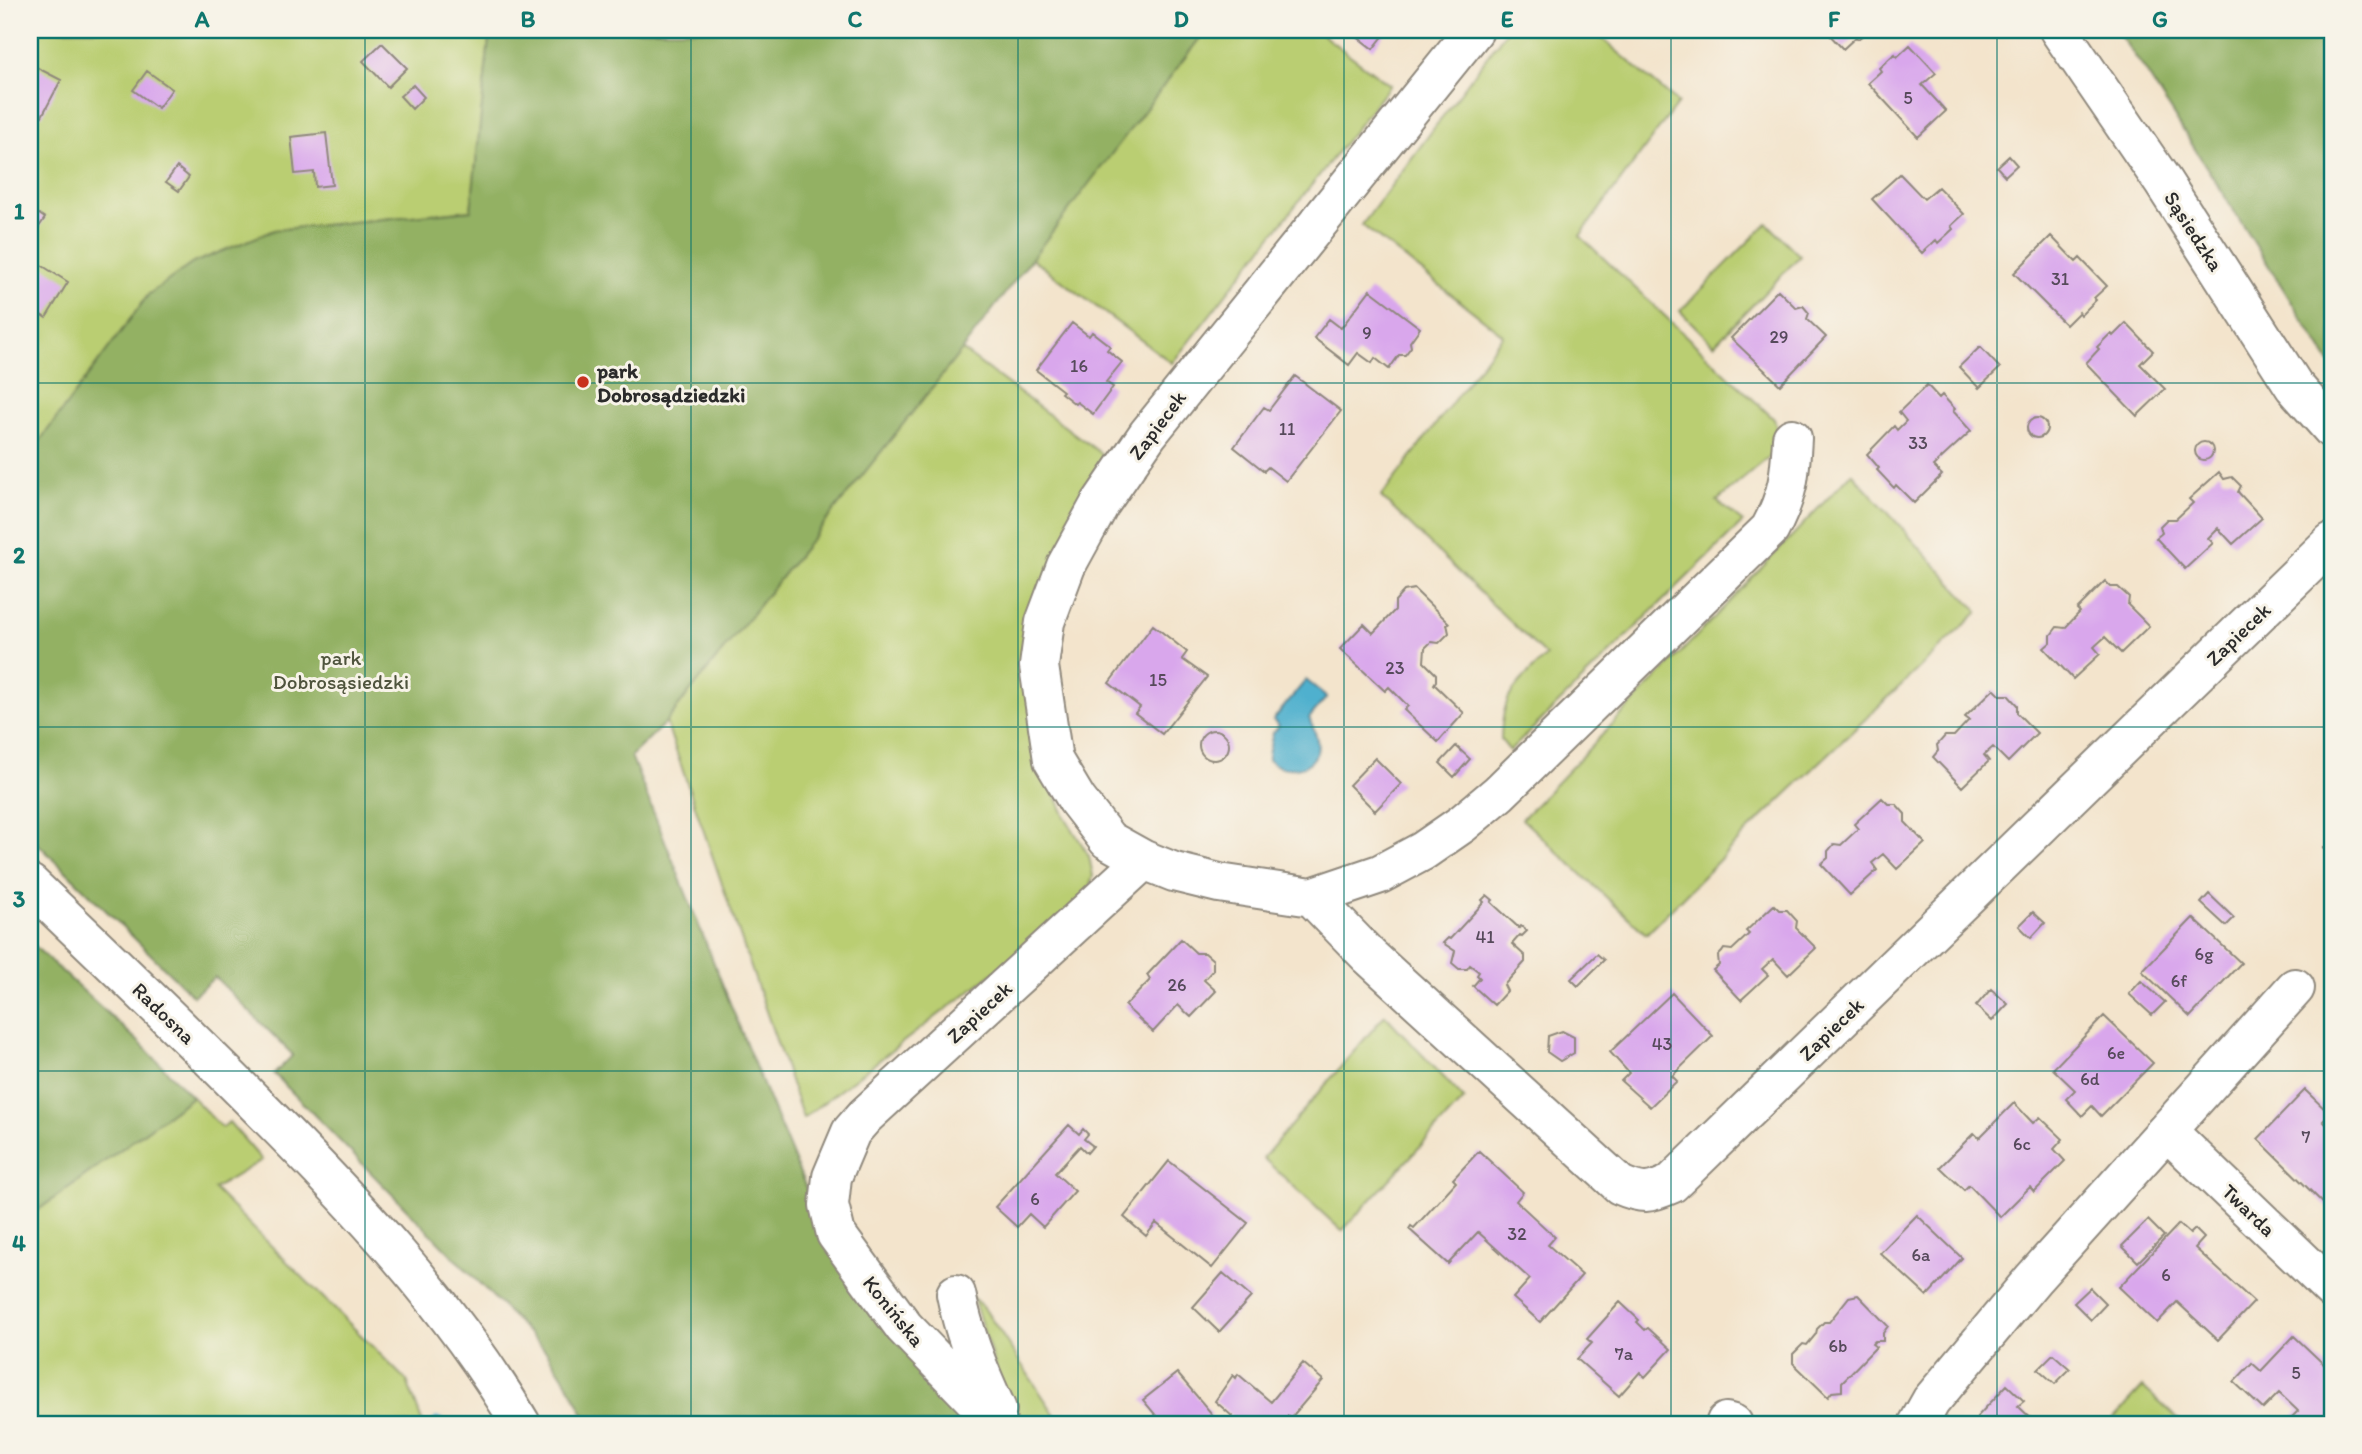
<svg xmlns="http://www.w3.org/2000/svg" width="2362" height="1454" font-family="Itim,sans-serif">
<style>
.green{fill:#bace72;stroke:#727c4e;stroke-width:2}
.forest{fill:#93b164;stroke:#5f6e48;stroke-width:2}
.water{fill:#4fb0ce;stroke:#3d6e7c;stroke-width:2}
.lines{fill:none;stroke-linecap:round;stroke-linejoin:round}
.stream{stroke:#4fb0ce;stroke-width:12}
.building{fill:#d9a7ec}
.minor-casing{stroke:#8f887c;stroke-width:42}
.major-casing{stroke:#8f887c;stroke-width:42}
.minor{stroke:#fff;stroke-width:38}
.major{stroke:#fff;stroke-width:38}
.grid{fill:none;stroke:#0f766e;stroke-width:2;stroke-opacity:0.55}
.poi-dot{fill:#c8321e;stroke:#f7f3e8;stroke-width:2.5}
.labels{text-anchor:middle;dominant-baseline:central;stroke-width:6;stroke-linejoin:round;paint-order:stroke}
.number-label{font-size:18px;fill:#564a5b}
.street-label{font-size:21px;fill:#2b2b2b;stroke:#f7f3e8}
.poi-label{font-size:21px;font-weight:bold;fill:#2b2b2b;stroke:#f7f3e8;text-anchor:start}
.park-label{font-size:21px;fill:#4f543d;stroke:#f7f3e8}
.neatline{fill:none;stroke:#0f766e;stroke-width:2.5}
.grid-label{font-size:23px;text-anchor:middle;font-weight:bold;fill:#0f766e}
</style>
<rect width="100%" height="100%" fill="#f7f3e8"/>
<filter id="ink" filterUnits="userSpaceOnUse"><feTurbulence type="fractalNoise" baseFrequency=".0143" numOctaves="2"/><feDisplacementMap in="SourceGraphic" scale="14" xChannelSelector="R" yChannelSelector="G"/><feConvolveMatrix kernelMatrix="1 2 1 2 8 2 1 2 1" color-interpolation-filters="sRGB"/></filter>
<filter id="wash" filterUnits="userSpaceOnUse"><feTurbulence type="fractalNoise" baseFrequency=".00686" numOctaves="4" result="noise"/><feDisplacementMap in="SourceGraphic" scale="28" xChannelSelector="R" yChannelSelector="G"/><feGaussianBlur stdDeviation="1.57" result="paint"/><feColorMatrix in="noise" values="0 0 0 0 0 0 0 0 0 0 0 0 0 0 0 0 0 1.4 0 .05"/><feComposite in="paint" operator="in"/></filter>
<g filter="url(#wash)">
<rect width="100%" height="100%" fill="#f3e4cc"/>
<!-- green -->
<path class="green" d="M30,30H490L471,210L274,230L149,294L30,454Z
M1206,30H1316L1390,85L1172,363L1031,258Z
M1507,30H1592L1678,103L1580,236L1774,419L1782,446L1717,501L1743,522L1510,751L1501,740C1502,693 1515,687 1546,656L1381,497L1503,335L1362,225Z
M1767,223L1800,256L1714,345L1680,311Z
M962,350L1103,455L1072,518L1031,737L1064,815L1089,856L1093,876L1086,897L1058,924L803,1118L666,722Z
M1852,473L1978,612L1755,824L1646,934L1522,819Z
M1385,1015L1464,1099L1342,1231L1263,1158Z
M192,1097L222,1128L229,1122L262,1160L214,1189L407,1381L423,1424H30V1216Z
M973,1298L984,1308L998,1329L1061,1424H1027L1007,1403Z
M2143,1387L2183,1424H2109Z"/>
<!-- forest -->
<path class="forest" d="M490,30H1206L962,350L666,722L631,756L758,1073L819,1219L988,1424H589L572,1391L547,1352L274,1074L293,1055L215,977L193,996L30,836V454L149,294L193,263L274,230L471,210Z
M2116,30H2332V366L2145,70Z
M30,942L140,1043L192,1097L30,1216Z"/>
<!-- water -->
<path class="water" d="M1306,680L1327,697L1309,718C1313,728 1320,741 1317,752C1310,772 1281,772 1268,760C1267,751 1272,744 1272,734L1279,726L1273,720Z"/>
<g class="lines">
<!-- stream -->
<path class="stream" d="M438,1423V1424"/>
</g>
<g id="blocks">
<!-- building -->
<path class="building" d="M1348,30H1388L1373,49Z
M1638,30H1656L1649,38Z
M1825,30H1869L1858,39L1856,37L1843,49Z
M382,43L407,68L388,87L363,61Z
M1910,45L1936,73L1922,85L1946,111L1918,137L1868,83L1881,71L1879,68L1892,56L1895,54L1897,57Z
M30,64L61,80L42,116L30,109Z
M147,71L172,89L158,108L133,90Z
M413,85L424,97L412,109L400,96Z
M326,133L332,185L315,187L314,172L295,174L291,137Z
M2009,156L2017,165L2005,176L1997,167Z
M177,167L189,177L179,191L166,182Z
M1900,174L1924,199L1938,187L1964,214L1951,226L1953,229L1938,243L1936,240L1922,253L1872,199Z
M33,210L45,218L30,240V214Z
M2051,236L2076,262L2080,258L2107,286L2094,298L2096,300L2081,315L2079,312L2066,325L2014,273Z
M30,258L68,282L46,318L41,315L30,334Z
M1370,290L1420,328L1410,342L1411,347L1405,355H1399L1389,369L1375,358L1372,363L1358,353L1349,365L1314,338L1329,319L1341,328Z
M1778,290L1796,308L1803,306L1809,313L1807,319L1826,337L1780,385L1731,338Z
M1072,323L1089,336L1092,332L1110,346L1107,350L1122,362L1106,382L1113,387L1093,414L1077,402L1075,404L1061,393L1063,391L1036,370Z
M2126,323L2153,351L2140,364L2165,389L2137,416L2086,363L2099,349L2097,347L2111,333L2113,336Z
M1980,347L2000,368L1979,388L1959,367Z
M1295,376L1341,411L1286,481L1268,467L1264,471L1234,447L1264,407L1269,410Z
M1927,385L1939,398L1942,395L1955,409L1953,411L1971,431L1933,466L1942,475L1914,503L1896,485L1894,488L1877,470L1879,468L1867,454L1894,426L1897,430L1906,421L1899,412Z
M2027 428a10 10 0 1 1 20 0a10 10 0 1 1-20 0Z
M2195 451a9 9 0 1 1 18 0a9 9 0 1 1-18 0Z
M2219,472L2224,479L2232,477L2241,486L2238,492L2262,518L2233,544L2218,528L2208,538L2213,543L2185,569L2156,538L2162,533L2160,526L2167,519H2176L2193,503L2189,499Z
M2105,581L2111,587H2118L2129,597L2128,605L2149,626L2121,653L2105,637L2094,647L2100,654L2073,679L2044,648L2051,642V635L2057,627L2065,628L2080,612L2077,609Z
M1414,589L1449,623L1447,624L1449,633L1439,643L1431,642L1425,648L1424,662L1436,674V681L1434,684L1464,713L1438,742L1404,710L1408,706L1389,687L1385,691L1340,649L1364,624L1373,633L1395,610V601L1404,591Z
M1153,625L1187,652L1182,659L1207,677L1162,734L1135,713L1140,707L1109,683Z
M1994,689L2000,695H2008L2017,705V713L2037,733L2008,762L1993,747L1984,755L1989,761L1962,787L1933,757L1938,751L1937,745L1945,736H1954L1969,720L1965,717Z
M1199 745a15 15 0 1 1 30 0a15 15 0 1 1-30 0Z
M1456,746L1470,759L1454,777L1440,763Z
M1375,758L1401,784L1375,811L1349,785Z
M1882,798L1888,804H1896L1905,814V822L1925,843L1897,869L1883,854L1872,863L1877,870L1850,895L1821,864L1828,858V851L1834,844L1841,845L1858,829L1854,824Z
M2332,845V867L2324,848Z
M2209,894L2234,918L2226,926L2201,903Z
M1487,895L1493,900L1491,902L1519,928L1521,926L1527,931L1522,936L1520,935L1512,944L1525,956V962L1504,985L1507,991L1494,1005L1473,986L1480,978L1477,975L1479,972L1470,965L1467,969H1459L1452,963L1455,951L1443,943L1448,938L1450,939L1484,902L1482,900Z
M1774,905L1779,910H1787L1797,921L1796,928L1816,948L1788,975L1773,959L1762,969L1768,975L1741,1000L1713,970L1719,965L1718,956L1722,952L1724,949L1732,950L1749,934L1746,931Z
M2033,912L2045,923L2031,938L2019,926Z
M2193,918L2241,963L2190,1017L2142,971Z
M1181,939L1196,953H1205L1213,960V970L1204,980L1216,991L1191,1017L1178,1005L1153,1032L1125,1006L1150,980L1147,975Z
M1597,954L1604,960L1578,986L1571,979Z
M2141,981L2165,1002L2152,1015L2129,994Z
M1991,989L2008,1004L1992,1021L1976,1006Z
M1672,993L1713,1036L1672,1076L1677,1081L1650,1107L1621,1081L1629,1073L1610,1052Z
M2104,1016L2153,1063L2101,1116L2092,1106L2082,1116L2066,1099L2075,1090L2053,1069Z
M1562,1031L1574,1037V1053L1560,1061L1547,1052L1548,1036Z
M2305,1090L2330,1114L2323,1121L2332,1130V1212L2258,1139Z
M2014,1103L2033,1123L2040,1117L2063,1139L2054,1149L2065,1161L2034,1192L2030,1187L2000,1217L1969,1185L1964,1190L1940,1167L1974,1133L1979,1138Z
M1069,1125L1079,1134L1083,1129L1088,1134L1084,1139L1093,1146L1087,1153L1080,1146L1055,1173L1075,1191L1043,1227L1029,1214L1017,1227L995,1207Z
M1479,1151L1523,1192L1516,1201L1555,1237L1548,1245L1582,1275L1540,1322L1513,1298L1530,1279L1478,1232L1448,1264L1409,1229L1411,1226L1414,1228L1456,1182L1453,1179Z
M1169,1161L1248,1223L1212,1268L1156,1223L1146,1236L1124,1217Z
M1917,1215L1962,1258L1927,1296L1880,1253Z
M2148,1220L2164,1236L2138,1262L2122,1246Z
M2179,1224L2190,1234L2195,1229L2204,1238L2195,1248L2254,1302L2218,1340L2177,1302L2157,1323L2119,1287Z
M1223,1273L1251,1297L1219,1332L1193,1307Z
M2090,1288L2106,1304L2091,1320L2074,1303Z
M1858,1295L1888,1326L1883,1333V1341H1875L1872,1344L1876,1347L1842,1382V1391L1832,1392L1828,1397L1793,1363V1354L1803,1344L1807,1345L1816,1334L1817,1329L1824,1322H1829L1849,1297Z
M1620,1302L1639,1320L1637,1322L1645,1330L1648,1328L1671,1349L1645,1377L1640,1372L1619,1396L1577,1359L1592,1343L1587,1339Z
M2294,1336L2332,1372V1424H2285L2298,1411L2279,1393L2263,1409L2234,1382L2252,1363L2261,1371Z
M2053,1354L2070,1369L2055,1384L2038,1369Z
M1303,1363L1323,1380L1291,1418L1288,1416L1281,1424H1225L1232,1416L1215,1401L1233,1375L1236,1378L1238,1374L1271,1402Z
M1177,1373L1212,1414L1199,1424H1163L1143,1400Z
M2007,1385L2024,1401L2018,1406L2037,1424H1985L1977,1417Z"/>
</g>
</g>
<g filter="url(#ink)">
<use href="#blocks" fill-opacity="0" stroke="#8f887c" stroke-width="2"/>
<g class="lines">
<!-- minor casing -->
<g class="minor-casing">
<path id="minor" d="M1474,30L1148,434L1100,504L1066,566L1045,622L1039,666L1053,760L1077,800L1108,840L1144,860L1174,872L1219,883L1312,897L1380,874L1423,851L1462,824L1499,793L1770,529C1788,495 1790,476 1792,438
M2059,30L2163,182L2294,386L2332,429
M1312,897L1369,956L1620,1185C1643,1195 1649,1194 1671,1184L2332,542
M2167,1131L2332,1289
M956,1294C964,1335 979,1372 997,1410
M1726,1422L1733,1424
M998,1424L904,1327L836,1234L829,1205L832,1177L851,1132L865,1116L1144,860
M1918,1424L1931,1401L2033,1279L2295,988"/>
</g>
<!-- major casing -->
<g class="major-casing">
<path id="major" d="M30,884C105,956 181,1028 254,1102C353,1201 450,1303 521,1424"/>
</g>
<!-- minor -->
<use href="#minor" class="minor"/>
<!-- major -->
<use href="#major" class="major"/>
</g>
</g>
<!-- grid -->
<path class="grid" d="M365,30V1424M691,30V1424M1018,30V1424M1344,30V1424M1671,30V1424M1997,30V1424M30,383H2332M30,727H2332M30,1071H2332"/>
<!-- markers -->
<circle class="poi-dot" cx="583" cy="382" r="7"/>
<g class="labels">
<!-- number labels -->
<g class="number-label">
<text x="1908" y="98">5</text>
<text x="2060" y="279">31</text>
<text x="1367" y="333">9</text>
<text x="1779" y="337">29</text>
<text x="1079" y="366">16</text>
<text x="1287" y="429">11</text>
<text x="1918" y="443">33</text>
<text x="1395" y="668">23</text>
<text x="1158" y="680">15</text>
<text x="1485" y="937">41</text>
<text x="2204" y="954">6g</text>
<text x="2179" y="981">6f</text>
<text x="1177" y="985">26</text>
<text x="1662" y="1044">43</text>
<text x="2116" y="1053">6e</text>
<text x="2090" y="1079">6d</text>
<text x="2306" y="1137">7</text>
<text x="2022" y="1144">6c</text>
<text x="1035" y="1199">6</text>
<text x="1517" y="1234">32</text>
<text x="1921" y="1255">6a</text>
<text x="2166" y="1275">6</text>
<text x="1838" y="1346">6b</text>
<text x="1624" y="1354">7a</text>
<text x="2296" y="1373">5</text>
</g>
<!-- street labels -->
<g class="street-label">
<text transform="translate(2194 231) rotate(57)">Sąsiedzka</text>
<text transform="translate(1157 425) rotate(-53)">Zapiecek</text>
<text transform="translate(2238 634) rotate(-44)">Zapiecek</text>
<text transform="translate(979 1012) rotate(-43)">Zapiecek</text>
<text transform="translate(164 1013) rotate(44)">Radosna</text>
<text transform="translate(1831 1029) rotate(-44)">Zapiecek</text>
<text transform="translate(2249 1210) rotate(44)">Twarda</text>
<text transform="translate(894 1311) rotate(51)">Konińska</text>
</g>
<!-- poi labels -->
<g class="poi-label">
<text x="597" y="370">park<tspan x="597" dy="24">Dobrosądziedzki</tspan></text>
</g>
<!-- park labels -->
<g class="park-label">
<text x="341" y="657">park<tspan x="341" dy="24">Dobrosąsiedzki</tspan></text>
</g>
</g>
<!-- margin -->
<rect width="2362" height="1454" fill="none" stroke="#f7f3e8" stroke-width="77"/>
<rect x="38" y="38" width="2286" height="1378" class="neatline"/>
<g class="grid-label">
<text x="202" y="27">A</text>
<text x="528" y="27">B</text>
<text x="855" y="27">C</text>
<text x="1181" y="27">D</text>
<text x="1507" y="27">E</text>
<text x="1834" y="27">F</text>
<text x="2160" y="27">G</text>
<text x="19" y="219">1</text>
<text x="19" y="563">2</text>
<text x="19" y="907">3</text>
<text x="19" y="1251">4</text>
</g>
</svg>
